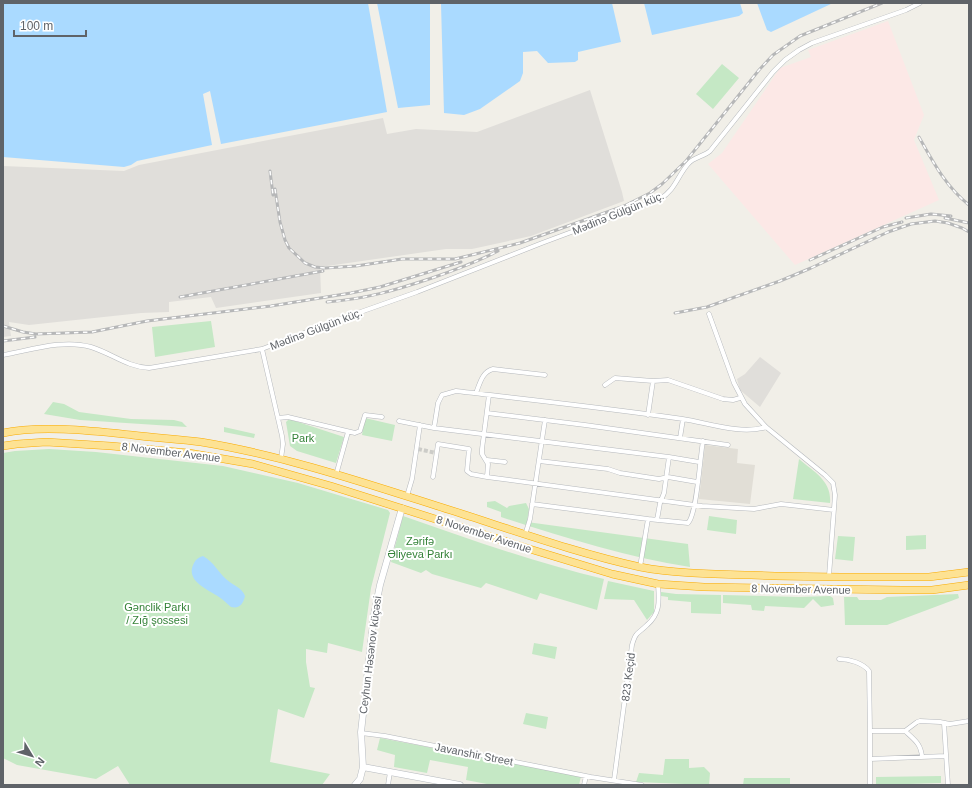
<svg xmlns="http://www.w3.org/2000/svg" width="972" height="788" font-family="Arial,sans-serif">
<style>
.industrial{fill:#e0deda}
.education{fill:#e1ded6}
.medical{fill:#fce8e6}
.green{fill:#c5e8c5}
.water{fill:#aadaff}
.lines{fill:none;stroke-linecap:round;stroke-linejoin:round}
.street-tunnel{stroke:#ccccc8;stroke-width:4;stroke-dasharray:4 2;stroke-linecap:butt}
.street-casing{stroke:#b5b8bc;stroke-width:5}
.secondary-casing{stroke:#b6babf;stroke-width:7}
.highway-casing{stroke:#f9ab00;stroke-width:8}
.street{stroke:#fff;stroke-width:4}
.secondary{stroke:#fff;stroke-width:6}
.highway{stroke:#fde293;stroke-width:7}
.rail-casing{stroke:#b6b7b8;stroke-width:3}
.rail{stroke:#fff;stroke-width:1.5;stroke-dasharray:4.5;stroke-linecap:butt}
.labels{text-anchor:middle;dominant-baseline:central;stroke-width:4;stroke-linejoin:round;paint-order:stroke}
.street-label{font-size:11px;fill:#5f6368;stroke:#fff}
.park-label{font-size:11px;fill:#348238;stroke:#fff}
</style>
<rect width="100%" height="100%" fill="#f1efe8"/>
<!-- industrial -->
<path class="industrial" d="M590,90L622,192L624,201L531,236L472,249H446L320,267L321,293L216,308L211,297L169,302V312L141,313L29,325L9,322L11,336L3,337V166L124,171L139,165L383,118L387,134L416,129L477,132Z
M760,357L781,373L760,407L740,390L737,379L745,374Z"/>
<!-- education -->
<path class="education" d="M705,445L738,449L737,463L755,465L750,504L699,499Z"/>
<!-- medical -->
<path class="medical" d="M888,21L924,115L914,140L939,200L795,265L708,164L722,153L780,68L811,57L808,50Z"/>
<!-- green -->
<path class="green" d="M722,64L739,78L713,109L696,94Z
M211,321L215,347L155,357L152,327Z
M53,402L64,404L79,412L131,419L174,420L182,422L187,427L80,420L44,414Z
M365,418L395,425L392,441L362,435Z
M289,419L344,437L336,463L297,451L290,446L286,422Z
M224,427L255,434L254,438L224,432Z
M49,449L96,452L223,466L298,483L388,510L390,513L371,588L362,652L328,643L327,653L306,649V662L310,687L315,688L304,718L278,709L270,762L330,774L322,785H130L118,766L96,779L17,765L3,758V453L15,451Z
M799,459C814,472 832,481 830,503L793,499Z
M495,501L507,508L509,506L526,503L529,509L527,522L688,544L690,567C626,557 563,537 501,517V512L487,507V502Z
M403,516C469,539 536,563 604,579L597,610L540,593L537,600L486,583L481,588L432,574L426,570L421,573L391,562Z
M709,516L737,520L736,534L707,530Z
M926,535V549L906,550V536Z
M838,536L855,537L853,561L835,559Z
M608,581L654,591V612L647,620L634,600L604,599Z
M661,592L676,594L721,595V614L691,613V602L668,600V597L661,596Z
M958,594L959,598L887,625H845L844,597H857L859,600H881L887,597Z
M723,595L799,597L830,596L833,598L834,605L821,607L813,599L804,608L765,606L764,611L752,610L751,605L723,603Z
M534,643L557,647L555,659L532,654Z
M526,713L548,717L546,729L523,724Z
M380,738L581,776L579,785H492L466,780L468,767L430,760L427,773L394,767L395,755L377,750Z
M665,759H689V768L704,767L710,773L709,785L636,782L639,773L663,775Z
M941,776V783L876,785V777Z
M744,778H790V785H743Z"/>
<!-- water -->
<path class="water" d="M3,3H368L387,112L221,144L210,91L203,94L212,145L137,161L131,165L124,167L3,157Z
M377,3H430V105L398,108Z
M433,3H612L621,42L578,52V60L575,62L548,63L537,51L523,52V73L520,81L480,109L464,115L444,113L441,4Z
M644,3H740L743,13L739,16L652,35Z
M757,3H833L771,32L767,30Z
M203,556C214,562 218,572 226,579C232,585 242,587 245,596C243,604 240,609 231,607C227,604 224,600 219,597C209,590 184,581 194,563C196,559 199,557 203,556Z"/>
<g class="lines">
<!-- street-tunnel -->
<path class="street-tunnel" d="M418,449L436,453"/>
<!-- street casing -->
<g class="street-casing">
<path id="street" d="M709,314L734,383L745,404L766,427L825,475L833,483L835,495L829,576
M262,349L338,320L417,292L542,243L660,199C675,190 677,177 688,164C693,157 703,157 710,151L773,72L785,60L799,50L812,43L906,10L920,3
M3,355C31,350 63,339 91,347C111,353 127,367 149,368L262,349L282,436L283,444L281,459
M605,385L615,378L653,381L668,380L723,399L733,400L740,398
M476,393C480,383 482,372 493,369L545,375
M487,413L585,425L728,445
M648,415L653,381
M278,418L288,417L355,433L360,431L365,415L382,417
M399,421L434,428L669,457L699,462
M434,428L438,403L442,395L456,391C532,400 607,408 683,419C708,423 741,435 766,427
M680,438L683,419
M487,460L505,462
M539,461L608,469L620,473L659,479L668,477L697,482
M336,475L348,432
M433,477L438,444L469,449L467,471L471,474L487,477L702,506L754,509L781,504L834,510
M487,477L488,464L482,454V449L489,395
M407,496L412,479L420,425
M532,504L648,519L688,523C697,514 700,457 703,441
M657,520L660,503L664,493L669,457
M525,535L530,519L545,420
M640,567L648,519
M839,659C849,659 863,663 869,671L870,731H905L917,722L920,721L940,722L950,724L969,721
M944,723L948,785
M870,731V785
M905,731C915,740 921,744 922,757
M361,733L385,736L591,777L642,785
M870,759L946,756
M614,780L632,645C636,631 638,634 647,625C661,613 659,600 658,584
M388,785L390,772
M584,785L586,776"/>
</g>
<!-- secondary casing -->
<g class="secondary-casing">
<path id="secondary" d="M363,767L460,785
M355,785L360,779L363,767L361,732L374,615L380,585L402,508"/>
</g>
<!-- highway casing -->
<g class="highway-casing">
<path id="highway" d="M3,433C41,425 93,431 132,435C155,438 178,439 201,442C286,456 368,484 450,510C513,530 576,553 640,567C677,574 714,574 751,575C802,577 852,577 903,577H929L969,572
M3,446L17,444L46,442L111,446L189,453L253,464L331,486L533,550L612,574L658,584L704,587L902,590H932L969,585"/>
</g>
<!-- street -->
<use href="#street" class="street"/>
<!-- secondary -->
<use href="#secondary" class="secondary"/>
<!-- highway -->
<use href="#highway" class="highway"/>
<!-- rail casing -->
<g class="rail-casing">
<path id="rail" d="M919,137C933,162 946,187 969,205
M270,171L273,195
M275,189L280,222L285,240L289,248L305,263L315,267L325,268L356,266L402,259H455L520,243L624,206L650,193L662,184L686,161L759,70L773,55L800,36L882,3
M906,218L931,214L951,216
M945,218L969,223
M810,260L883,227L902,222
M180,297L323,271
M327,302C366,299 396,290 432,278C455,270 477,262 498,251
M675,313L707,307L780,281L811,268L888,232L911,224L935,221L948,223L962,228L969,232
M3,326L23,332L36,334L92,332L147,321L271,306L351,293L380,287L461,262
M3,341L35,337"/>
</g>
<!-- rail -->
<use href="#rail" class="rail"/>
</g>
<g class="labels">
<!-- street labels -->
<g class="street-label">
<text transform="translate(618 213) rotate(-22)">Mədinə Gülgün küç.</text>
<text transform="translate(316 329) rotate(-21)">Mədinə Gülgün küç.</text>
<text transform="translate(171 452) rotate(7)">8 November Avenue</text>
<text transform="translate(484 534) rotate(18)">8 November Avenue</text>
<text transform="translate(801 589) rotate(1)">8 November Avenue</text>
<text transform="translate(370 655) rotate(-83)">Ceyhun Həsənov küçəsi</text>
<text transform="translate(628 677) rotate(-83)">823 Keçid</text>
<text transform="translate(474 754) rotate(11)">Javanshir Street</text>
</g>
<!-- park labels -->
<g class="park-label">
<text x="303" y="438">Park</text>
<text x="420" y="541">Zərifə<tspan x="420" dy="13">Əliyeva Parkı</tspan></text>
<text x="157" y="607">Gənclik Parkı<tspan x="157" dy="13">/ Zığ şossesi</tspan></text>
</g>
</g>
<!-- border -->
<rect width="972" height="788" fill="none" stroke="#5f6368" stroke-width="8"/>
<!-- north arrow -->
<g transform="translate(32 756) rotate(128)" stroke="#ffffff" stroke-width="3" paint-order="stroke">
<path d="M0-3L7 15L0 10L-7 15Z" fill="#5f6368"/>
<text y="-6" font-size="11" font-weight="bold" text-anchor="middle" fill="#5f6368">N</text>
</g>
<!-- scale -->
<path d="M14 30v6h72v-6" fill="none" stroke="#5f6368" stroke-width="2"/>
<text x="20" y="30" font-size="12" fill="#5f6368" stroke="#ffffff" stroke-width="3" paint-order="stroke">100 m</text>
</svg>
